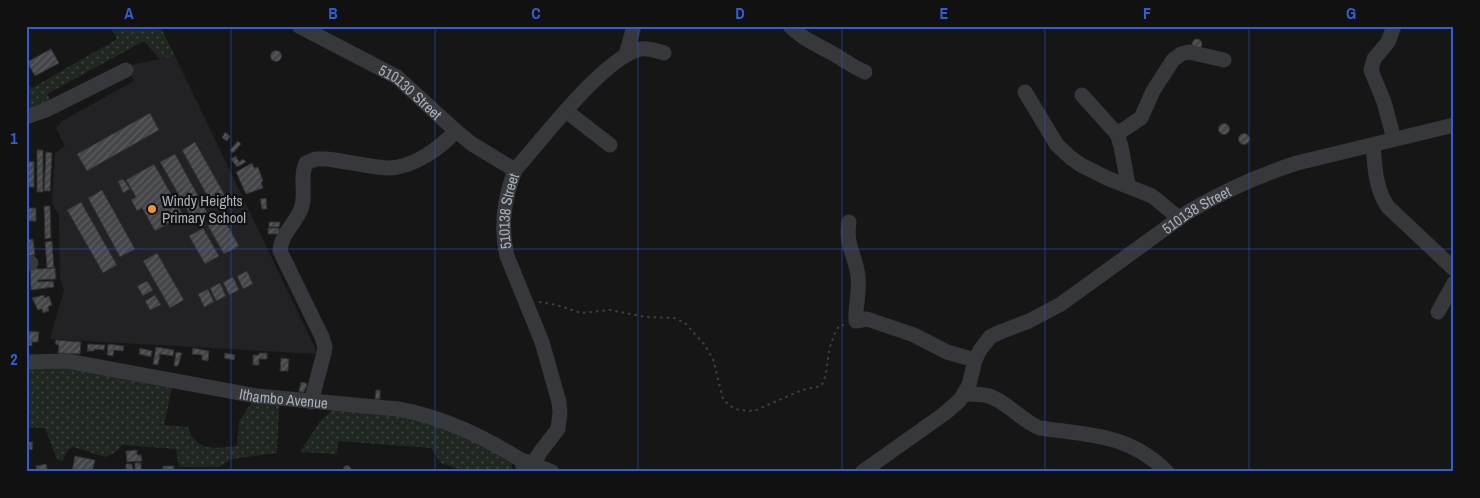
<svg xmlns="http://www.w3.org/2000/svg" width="1480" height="498" font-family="'Archivo Narrow',sans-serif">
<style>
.built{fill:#222224}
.grass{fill:url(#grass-dots)}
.building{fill:url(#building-hatch);stroke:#303033}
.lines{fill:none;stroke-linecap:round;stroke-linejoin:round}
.path{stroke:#3d3f43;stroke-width:2;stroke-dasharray:2.5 4;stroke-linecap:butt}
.minor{stroke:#37383c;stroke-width:15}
.grid{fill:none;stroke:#325dd3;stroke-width:1;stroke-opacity:0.55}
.poi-dot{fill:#e7963e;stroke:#111112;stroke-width:2}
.labels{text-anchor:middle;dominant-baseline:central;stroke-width:4.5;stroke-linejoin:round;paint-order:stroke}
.street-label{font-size:15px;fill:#a8afb7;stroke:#111112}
.poi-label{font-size:15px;fill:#a8afb7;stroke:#111112;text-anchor:start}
.neatline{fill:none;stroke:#325dd3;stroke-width:2}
.grid-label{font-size:16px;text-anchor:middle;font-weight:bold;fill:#325dd3}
</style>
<defs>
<pattern id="grass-dots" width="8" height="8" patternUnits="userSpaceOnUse" patternTransform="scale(1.25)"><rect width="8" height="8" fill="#202720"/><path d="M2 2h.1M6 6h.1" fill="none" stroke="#3e443e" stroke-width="1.8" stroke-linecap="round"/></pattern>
<pattern id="building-hatch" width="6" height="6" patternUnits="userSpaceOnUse" patternTransform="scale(1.25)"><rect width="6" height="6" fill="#45464a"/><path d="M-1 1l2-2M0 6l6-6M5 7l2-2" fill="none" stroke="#5d5e62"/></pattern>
</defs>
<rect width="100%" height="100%" fill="#161617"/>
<!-- built -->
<path class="built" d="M175,56L245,202L318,354L50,339L64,290L60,279L59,215L52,204L55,153L65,146L56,128L62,121L134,81L126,66Z"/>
<!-- grass -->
<path class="grass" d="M110,26H160L175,56L160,59L144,41L47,94L52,103L26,111V80L32,88L117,39Z
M26,366H55L172,388L164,425L188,427C196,453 216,448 237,446L239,422L251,403L279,405L277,453L232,459L219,467H179L176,449L122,445L116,452L105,457L73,447L68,450L63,460L60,461L56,457L45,428H26Z
M334,409L387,413L448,428L511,461L513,471L468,472L441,463L431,448L339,441L336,454L300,452L321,420Z"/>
<!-- building -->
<path class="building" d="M1192 44a5 5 0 1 1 10 0a5 5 0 1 1-10 0Z
M51,49L59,63L35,76L27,62Z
M270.5 56a5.5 5.5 0 1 1 11 0a5.5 5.5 0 1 1-11 0Z
M150,113L159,130L87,171L77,154Z
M1218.5 129a5.5 5.5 0 1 1 11 0a5.5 5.5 0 1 1-11 0Z
M225,132L230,136L227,141L222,138Z
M1238.5 139a5.5 5.5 0 1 1 11 0a5.5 5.5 0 1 1-11 0Z
M238,141L241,144L233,153L230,150Z
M195,142L228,201L214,208L182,150Z
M37,150H43V192H37Z
M46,152L52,153L50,191H44Z
M175,154L207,212L193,220L160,162Z
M236,156L239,162L243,159L246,162L237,167L231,159Z
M28,161L34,162V187H27Z
M252,163L254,168L258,167L263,181L261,182L263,188L246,194L236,172Z
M154,164L183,215L155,231L142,208L137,211L131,200L136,197L126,180Z
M123,179L130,189L123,193L118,181Z
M102,190L135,249L120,257L88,198Z
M266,198L267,209H262L260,199Z
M81,202L117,265L103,273L67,210Z
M44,206H50L51,238L45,239Z
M26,208H36V221H26Z
M223,217L239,246L224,254L208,226Z
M269,222H280L279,227H269Z
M203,228L219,256L205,264L189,236Z
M268,228H279V234H268Z
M33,239L35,255L26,256V240Z
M52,241L54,268H47L45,242Z
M157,253L184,300L170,308L143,261Z
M30,268H36L37,269L55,268L56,279L38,280V282L53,281L54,287L31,290Z
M247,271L253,284L243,289L237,276Z
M233,277L239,290L229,295L223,282Z
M147,281L153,290L143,296L137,286Z
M220,283L226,296L216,301L210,288Z
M208,289L214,302L204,307L198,294Z
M44,295L45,298L49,296L52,305L48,307L49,311L43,313L42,309L38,310L32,298Z
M155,295L161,305L150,310L145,301Z
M26,331L39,332L38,342H32V346L26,345Z
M56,340L81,342L80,354L58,353L59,345L55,344Z
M88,344L105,345L104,350L94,349V351H87Z
M108,344L124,346L123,351L114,350L113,356L107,355Z
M156,347L174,350L173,356L160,354L158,365L153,364Z
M140,348L152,351L151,357L139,354Z
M193,348L209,351L208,361L202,360V355L192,354Z
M176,352L182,353L178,366H174Z
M225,353L235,355L234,360L224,358Z
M259,353H267V359H259V365H253V355H259Z
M281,358L289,359L288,371H280Z
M301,382L306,383L307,386L303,393L299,391Z
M376,390H380V399H375Z
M26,442H33L32,450L26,449Z
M137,450V455H141L142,461L127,462L126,451Z
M75,456L95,460L92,472H72Z
M135,463H141V472H135Z
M46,464L48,472H37L36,466Z
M126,464H132L133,472H126Z
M343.5 469a3.5 3.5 0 1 1 7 0a3.5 3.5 0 1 1-7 0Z
M163,466H174V472H163Z"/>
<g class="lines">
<!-- path -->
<path class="path" d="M539,302L557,305L581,313L610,310L646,317L674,318L685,323L704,344L713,359L723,399L730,406L739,410L754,411L802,390L821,386C827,378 827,362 829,352C831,342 834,334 839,326L844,325"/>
<!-- minor -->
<g class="minor">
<path id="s1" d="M299,26L397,77L456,131L472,144L515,170"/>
<path d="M790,26C804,40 814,43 830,52C843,59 851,66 865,72"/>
<path d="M1394,26L1388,42L1374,59L1371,70L1384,102L1394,139"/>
<path d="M626,55L634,26"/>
<path d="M1025,92L1057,145L1071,158L1081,165L1107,178L1152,196L1179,218"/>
<path d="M1082,95L1117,134L1121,146L1128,185"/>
<path d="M566,111L610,145"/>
<path d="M26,117L46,110L126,70"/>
<path d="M1117,134L1141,118L1153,91L1173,60L1181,54L1189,52L1224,60"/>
<path d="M1373,145C1375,167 1375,188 1388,207L1454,269"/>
<path d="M849,222C845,246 856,255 858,277C860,292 855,306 856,321L867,319L914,335L947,352L975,360"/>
<path d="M26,263H31"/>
<path d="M1438,312L1454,283"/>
<path id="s2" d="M26,362L67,361L257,396L398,409C443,417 482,436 521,460L525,472"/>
<path d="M965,394C973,394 981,394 989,396C1008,402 1021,421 1040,428C1090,435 1129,434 1167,472"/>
<path d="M311,402L324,353L325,347L322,337L280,251C281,234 295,224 301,209C307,195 299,178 306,163L316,159H326C346,161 368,167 388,168C413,168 440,148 456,131"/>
<path d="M525,461L552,472"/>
<path id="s3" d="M533,464L541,451L558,429L560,413L559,402L542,342L507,256C500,226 504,199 515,170C541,141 605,56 641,49C649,48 657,51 664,53"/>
<path id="s4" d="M862,472L944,414L960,400L969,385L975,360L980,350L990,337L998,333L1029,321L1061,304L1188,212C1222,192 1259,175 1297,163L1454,125"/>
</g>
</g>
<!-- grid -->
<path class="grid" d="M231,26V472M435,26V472M638,26V472M842,26V472M1045,26V472M1249,26V472M26,249H1454"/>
<!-- markers -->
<circle class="poi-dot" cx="152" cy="209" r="5"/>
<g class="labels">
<!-- street labels -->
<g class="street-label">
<text stroke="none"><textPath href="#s1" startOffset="130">510130 Street</textPath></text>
<text stroke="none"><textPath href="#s4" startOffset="436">510138 Street</textPath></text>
<text stroke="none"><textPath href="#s3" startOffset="271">510138 Street</textPath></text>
<text stroke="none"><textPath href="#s2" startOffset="261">Ithambo Avenue</textPath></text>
</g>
<!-- poi labels -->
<g class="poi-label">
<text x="162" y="200">Windy Heights<tspan x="162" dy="17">Primary School</tspan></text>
</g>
</g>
<!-- border -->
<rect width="1480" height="498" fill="none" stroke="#111112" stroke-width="55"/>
<rect x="28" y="28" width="1424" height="442" class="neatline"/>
<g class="grid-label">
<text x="129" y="19">A</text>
<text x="333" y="19">B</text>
<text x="536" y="19">C</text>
<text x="740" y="19">D</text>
<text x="944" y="19">E</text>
<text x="1147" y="19">F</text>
<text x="1351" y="19">G</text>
<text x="14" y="144">1</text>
<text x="14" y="365">2</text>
</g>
</svg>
